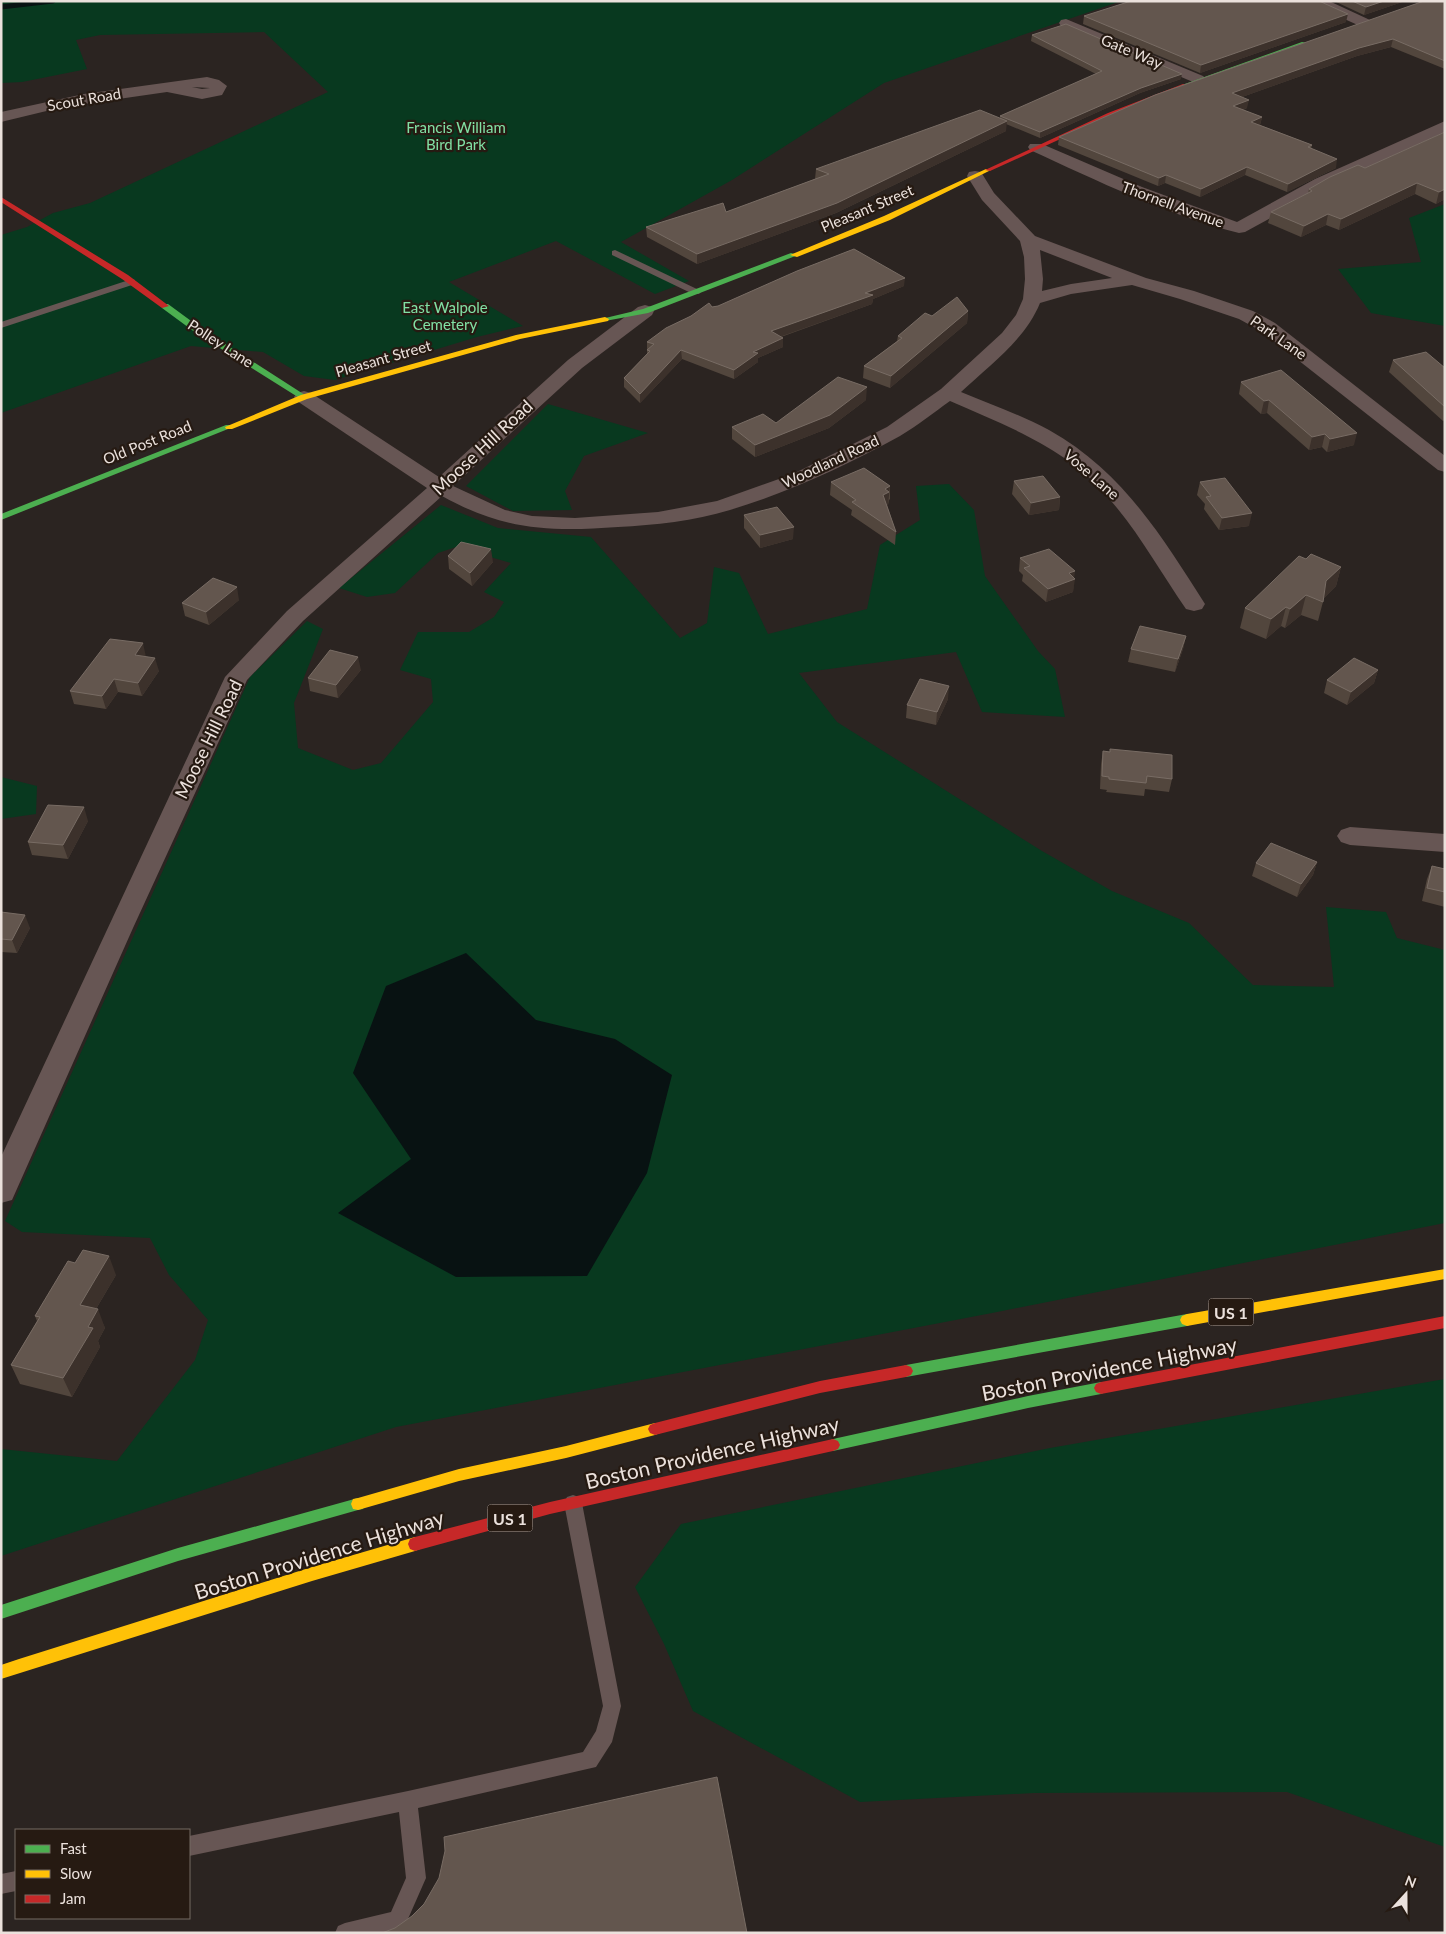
<svg xmlns="http://www.w3.org/2000/svg" width="1446" height="1934" font-family="Lato,sans-serif">
<style>
.green{fill:#08391f}
.water{fill:#081212}
.lines{fill:none;stroke-linecap:round;stroke-linejoin:round}
.stream{stroke:#081212;stroke-width:5}
.lane{fill:#675654;fill-rule:evenodd}
.street{fill:#675654;fill-rule:evenodd}
.fast{fill:#4caf50;fill-rule:evenodd}
.slow{fill:#ffc107;fill-rule:evenodd}
.jam{fill:#c62828;fill-rule:evenodd}
.wall{fill:#52463d}
.shaded-wall{fill:#3c312b}
.building{fill:#63564e;stroke:#786c64}
.labels{text-anchor:middle;dominant-baseline:central;stroke-width:4.5;stroke-linejoin:round;paint-order:stroke}
.far-street-label{font-size:15px;fill:#ebe1dc;stroke:#261a12}
.far-park-label{font-size:15px;fill:#81e0a4;stroke:#261a12}
.shield{fill:#261a12;stroke:#b0a59f;stroke-width:1}
.shield-label{font-size:16px;font-weight:bold;fill:#ebe1dc}
.street-label{font-size:18px;fill:#ebe1dc;stroke:#261a12}
.near-street-label{font-size:21px;fill:#ebe1dc;stroke:#261a12}
</style>
<rect width="100%" height="100%" fill="#2b2421"/>
<!-- green -->
<path class="green" d="M1,1H1121L884,83L732,180L621,242L689,281L655,294L556,241L449,282L523,326L477,337L335,380L304,376L263,352L191,346L1,413V235L27,227L53,213L90,203L328,92L264,32L100,35L76,40L87,69L22,82L1,83Z
M1445,204V326L1371,313L1338,269L1421,262L1409,218Z
M548,404L648,433L584,456L565,491L572,510L513,511L466,486Z
M949,484L974,510L985,576L1038,651L1055,669L1065,717L982,712L956,652L799,673L837,722L1042,851L1112,891L1189,923L1253,985L1334,987L1326,907L1386,912L1397,938L1445,950V1223L992,1313L396,1427L1,1556V1449L117,1461L195,1360L208,1320L169,1275L150,1238L22,1232L5,1221L250,677L307,621L323,629L294,703L298,748L353,770L381,763L433,702L431,679L400,670L418,632H469L494,617L504,602L484,592L511,563L456,547L438,553L395,593L367,597L339,588L441,505L498,528L591,537L680,638L707,623L714,567L739,573L768,634L867,609L880,545L920,520L916,486Z
M1,777L37,786L36,814L1,819Z
M1445,1379V1847L1287,1792L1034,1793L860,1802L693,1711L664,1644L635,1587L681,1524L1050,1448Z"/>
<!-- water -->
<path class="water" d="M466,953L536,1020L615,1039L672,1075L647,1173L587,1276L456,1277L338,1213L411,1159L353,1073L386,986Z"/>
<g class="lines">
<!-- stream -->
<path class="stream" d="M1,7L53,1"/>
<!-- lane -->
<path class="lane" d="M615,250L699,290L701,292L699,294H693L612,255V251Z
M132,279L135,280V284L1,328V322Z
M573,1495L579,1497L582,1503L621,1706L612,1742L596,1767L418,1808L426,1878L404,1928L390,1933H335L338,1926L345,1923L391,1912L406,1878L399,1812L189,1856V1836L408,1791L583,1752L596,1731L603,1706L564,1503L567,1497Z
M16,1871V1891L1,1894V1874Z"/>
<!-- street -->
<path class="street" d="M1309,1H1329L1370,20L1372,23L1370,26H1360L1311,4Z
M1066,19L1203,76L1206,79L1203,82H1193L1061,26L1059,23L1061,20Z
M207,77L219,80L227,86L222,95L202,99L167,92L63,107L1,122V112L84,94ZM192,87L210,88L202,89Z
M1445,121V132L1327,187L1245,232L1239,233C1167,215 1098,181 1030,150L1028,147L1030,144H1042L1142,187L1237,222L1315,179Z
M975,171L981,172L994,193L1035,236L1146,278L1194,291L1253,311L1275,323L1445,456V472L1438,470L1261,331L1239,319L1180,299L1132,285L1071,294L1040,303C1025,340 990,365 961,392C990,404 1021,415 1049,430C1122,471 1161,535 1205,604L1202,609L1194,611L1186,609C1159,570 1137,529 1105,494C1065,447 1004,425 950,401C933,413 917,426 900,436C846,466 789,492 730,510C694,521 655,525 618,527C549,532 503,530 442,496L303,621L247,680L133,928L16,1191L12,1200L1,1203V1157L225,677L287,611L427,488L297,401L294,397L297,393L304,391L311,393L439,477L568,360L638,307L645,305L652,307L654,311L652,315L582,368L453,486L505,510L532,516L575,518L658,512L717,501L793,474L887,427L941,389L1002,333L1016,315L1023,299L1025,279L1024,257L1020,241L982,200L967,176L969,172ZM1040,250L1112,278L1071,284L1042,291L1043,279Z
M1350,827L1445,834V852L1350,845L1341,842L1337,836L1341,830Z"/>
<!-- fast -->
<path class="fast" d="M1302,42L1307,43L1187,86L1182,85Z
M791,253L798,255L648,313L605,321L601,319L643,309Z
M162,304H168L202,329L308,397L301,399L196,333L162,308Z
M226,425H232L233,427L1,520V514Z
M1187,1314L1192,1316L1194,1320L1192,1324L1187,1326L906,1377L901,1375L899,1371L901,1367L906,1365Z
M1101,1382L1106,1384L1108,1388L1106,1392L1101,1394L1028,1408L833,1451L828,1449L826,1445L828,1441L833,1439L1028,1396Z
M358,1498L363,1499L365,1504L363,1509L358,1510L178,1561L1,1619V1605L178,1548Z"/>
<!-- slow -->
<path class="slow" d="M986,169L991,170L890,220L797,257L790,255L884,216Z
M605,317L609,319L608,321L520,339L307,399L232,429H226L225,427L301,395L516,335Z
M1445,1269V1279L1187,1326L1182,1324L1180,1320L1182,1316L1187,1314Z
M655,1423L660,1425L662,1429L660,1433L655,1435L566,1458L459,1481L358,1510L353,1509L351,1504L353,1499L358,1498L459,1469L566,1446Z
M415,1537L420,1539L422,1544L420,1549L415,1551L312,1581L1,1679V1665L19,1659L312,1567Z"/>
<!-- jam -->
<path class="jam" d="M1183,84L1188,85L1113,115L990,171L985,170L1108,113Z
M1,197L128,275L169,306L162,308L122,279L1,202Z
M1445,1316V1328L1101,1394L1096,1392L1094,1388L1096,1384L1101,1382Z
M906,1365L911,1367L913,1371L911,1375L906,1377L820,1393L655,1435L650,1433L648,1429L650,1425L655,1423L820,1381Z
M833,1439L838,1441L840,1445L838,1449L833,1451L550,1514L415,1551L410,1549L408,1544L410,1539L415,1537L550,1502Z"/>
</g>
<!-- wall -->
<path class="wall" d="M1334,1H1405L1364,15Z
M1445,1V69L1391,47L1357,56L1242,97L1247,108L1243,110L1262,117L1260,125L1312,145L1311,149L1336,168L1287,192L1245,175L1200,197L1165,183L1158,186L1058,145L1059,137Z
M1084,16L1346,22L1200,73L1083,24Z
M1032,35L1181,79L1140,93L1040,138L1006,124V131L836,213L697,264L647,237L646,227L726,212L815,179L816,169L1000,118V116L1096,74L1031,41Z
M1445,132V199L1436,204L1415,194L1339,230L1326,225L1301,237L1268,223L1271,212L1308,193L1309,189L1365,168Z
M904,286L873,299L872,304L781,337L783,338V347L758,358V362L734,379L682,359L640,403L624,387V378L647,354V342L691,316L712,307Z
M968,311L967,323L890,388L863,378L864,366L897,341L898,336L932,316Z
M1393,360L1445,368V420L1443,421L1389,372Z
M1241,382L1354,445L1327,452L1322,447L1309,450L1267,413L1261,414L1239,394Z
M866,400L829,428L755,457L732,439V427L776,423Z
M1014,481L1060,497L1059,510L1029,515L1012,494Z
M831,482L890,486V499L889,500L888,505H887L896,532L895,545L851,515L852,510L830,495Z
M1200,482L1249,526L1219,530L1204,509L1205,504L1197,495Z
M744,515L793,539L760,548L744,528Z
M448,556L493,562L472,586L449,569Z
M1020,558L1074,578L1073,592L1046,602L1022,581L1023,575L1019,571Z
M1306,559L1341,567L1336,586L1324,598L1318,621L1301,615L1285,628L1281,626L1266,639L1240,628L1245,608Z
M239,600L209,625L185,616L182,603Z
M1186,636L1183,649L1175,672L1128,662L1131,649Z
M146,657L159,671L142,696L118,692L106,709L74,704L70,691Z
M361,670L338,698L310,691L308,678Z
M1378,670L1374,683L1347,705L1324,693L1327,680Z
M948,699L936,725L906,718L907,705Z
M1103,751L1172,779L1169,792L1145,789L1144,796L1106,792L1107,790L1100,789L1101,764Z
M88,821L68,859L32,855L28,842Z
M1317,862L1313,875L1297,897L1252,876L1256,863Z
M1432,866L1445,869V907L1422,901L1427,879Z
M1,912L30,928L17,953L1,952Z
M116,1275L96,1309L105,1328L98,1341L100,1347L72,1397L20,1384L11,1365L37,1321L35,1316Z"/>
<!-- shaded-wall -->
<path class="shaded-wall" d="M1384,1H1405L1364,15L1366,7Z
M1348,14L1346,22L1200,73L1201,65Z
M1393,39L1391,47L1357,56L1231,101L1232,93L1359,48Z
M1182,74L1181,79L1140,93L1040,138V132L1141,88Z
M1249,100L1247,108L1231,115L1233,106Z
M1262,117L1260,125L1250,130L1251,122Z
M1007,121L1006,131L836,213L697,264V254Z
M1337,159L1336,168L1287,192L1288,184Z
M1247,167L1245,175L1200,197L1201,189Z
M1166,175L1165,183L1158,186L1159,178Z
M1417,183L1415,194L1339,230L1341,219Z
M1445,189V199L1436,204L1439,192Z
M1328,214L1326,225L1301,237L1304,226Z
M905,278L904,286L873,299L872,304L771,340V331Z
M968,311L967,323L890,388L891,376Z
M783,338V347L758,358V362L734,379V370L753,352Z
M681,350L682,359L640,403V394Z
M867,387L866,400L829,428L755,457V445Z
M1269,400L1267,413L1261,414L1264,401Z
M1357,433L1354,445L1327,452L1330,439Z
M1325,434L1322,447L1309,450L1312,437Z
M890,486L888,505L882,507L883,495L885,489Z
M1060,497L1059,510L1029,515L1031,503Z
M1252,513L1249,526L1219,530L1222,518Z
M794,527L793,539L760,548V535Z
M491,549L493,562L472,586L470,573Z
M1341,567L1336,586L1321,601L1326,581Z
M1075,571L1074,579H1075L1073,592L1046,602L1048,589L1069,573Z
M237,587L239,600L209,625L206,612Z
M1306,595L1301,615L1285,628L1290,609Z
M1286,607L1281,626L1266,639L1271,619Z
M1186,636L1183,649L1175,672L1178,659Z
M143,643L146,657L135,655Z
M358,657L361,670L338,698L336,685Z
M155,658L159,671L142,696L138,683Z
M1378,670L1374,683L1347,705L1351,692Z
M114,679L118,692L106,709L102,696Z
M949,686L948,699L936,725L937,712Z
M84,807L88,821L68,859L63,845Z
M1317,862L1313,875L1297,897L1301,884Z
M25,915L30,928L17,953L12,940Z
M109,1256L116,1275L87,1324L80,1305Z
M98,1309L105,1328L98,1341L100,1347L72,1397L63,1378L88,1327Z"/>
<!-- building -->
<path class="building" d="M1131,1H1319L1348,14L1201,65L1084,16Z
M1352,1H1384L1366,7Z
M1424,1H1445V61L1393,39L1359,48L1232,93L1249,100L1233,106L1262,117L1251,122L1312,145L1308,147L1337,159L1288,184L1247,167L1201,189L1166,175L1159,178L1059,137L1155,95Z
M1066,24L1182,74L1141,88L1040,132L1000,116L1102,71L1032,35Z
M980,110L1007,121L837,203L697,254L646,227L723,203L726,212L829,174L816,169Z
M1445,132V189L1439,192L1417,183L1341,219L1328,214L1304,226L1271,212L1312,191L1309,189L1330,177L1358,165L1365,168Z
M854,249L905,278L865,293L873,295L771,331L783,338L753,352L758,353L734,370L681,350L640,394L624,378L650,351L647,350L654,344L647,342L666,328L691,316L709,303L712,307L718,306L797,271Z
M957,297L968,311L891,376L864,366L902,338L898,336L925,313L932,316Z
M1426,352L1445,368V407L1393,360Z
M1281,370L1357,433L1330,439L1325,434L1312,437L1269,400L1264,401L1241,382Z
M838,377L867,387L830,415L755,445L732,427L763,414L776,423Z
M864,468L890,486L885,489L889,492L883,495L896,532L852,502L856,500L831,482Z
M1043,476L1060,497L1031,503L1014,481Z
M1225,478L1252,513L1222,518L1206,497L1211,496L1200,482Z
M777,507L794,527L760,535L744,515Z
M461,542L491,549L470,573L448,556Z
M1049,549L1075,571L1069,573L1075,579L1048,589L1024,568L1030,566L1020,558Z
M1311,554L1341,567L1326,581L1323,602L1306,595L1290,609L1286,607L1271,619L1245,608L1299,556L1306,559Z
M213,578L237,587L206,612L182,603Z
M1140,626L1186,636L1178,659L1131,649Z
M110,639L143,643L135,655L155,658L138,683L114,679L102,696L70,691Z
M330,650L358,657L336,685L308,678Z
M1354,658L1378,670L1351,692L1327,680Z
M920,679L949,686L937,712L907,705Z
M1110,749L1172,755V779L1147,776L1146,783L1109,779V777L1102,776L1103,751L1110,752Z
M48,805L84,807L63,845L28,842Z
M1271,843L1317,862L1301,884L1256,863Z
M1432,866L1445,869V892L1427,888Z
M1,912L25,915L12,940L1,939Z
M83,1250L109,1256L80,1305L98,1309L88,1327L93,1328L63,1378L11,1365L40,1317L35,1316L68,1261L75,1263Z
M717,1777L747,1933H382L395,1928L412,1916L424,1904L439,1878L445,1851L444,1837Z"/>
<g class="labels">
<!-- far-street labels -->
<g class="far-street-label">
<text transform="translate(1132 51) rotate(23)">Gate Way</text>
<text transform="translate(84 99) rotate(-10)">Scout Road</text>
<text transform="translate(1173 204) rotate(20)">Thornell Avenue</text>
<text transform="translate(867 208) rotate(-23)">Pleasant Street</text>
<text transform="translate(1279 337) rotate(35)">Park Lane</text>
<text transform="translate(221 343) rotate(33)">Polley Lane</text>
<text transform="translate(383 358) rotate(-16)">Pleasant Street</text>
<text transform="translate(147 442) rotate(-22)">Old Post Road</text>
<text transform="translate(830 461) rotate(-25)">Woodland Road</text>
<text transform="translate(1092 474) rotate(41)">Vose Lane</text>
</g>
<!-- far-park labels -->
<g class="far-park-label">
<text x="456" y="127">Francis William<tspan x="456" dy="17">Bird Park</tspan></text>
<text x="445" y="307">East Walpole<tspan x="445" dy="17">Cemetery</tspan></text>
</g>
<!-- shield labels -->
<g class="shield">
<rect x="1208.5" y="1298.5" width="45" height="27" rx="4"/>
<rect x="487.5" y="1504.5" width="45" height="27" rx="4"/>
</g>
<g class="shield-label">
<text x="1231" y="1312">US 1</text>
<text x="510" y="1518">US 1</text>
</g>
<!-- street labels -->
<g class="street-label">
<text transform="translate(482 447) rotate(-43)">Moose Hill Road</text>
<text transform="translate(208 739) rotate(-64)">Moose Hill Road</text>
</g>
<!-- near-street labels -->
<g class="near-street-label">
<text transform="translate(1109 1368) rotate(-11)">Boston Providence Highway</text>
<text transform="translate(712 1452) rotate(-13)">Boston Providence Highway</text>
<text transform="translate(319 1554) rotate(-17)">Boston Providence Highway</text>
</g>
</g>
<!-- border -->
<rect width="1446" height="1934" fill="none" stroke="#ebe1dc" stroke-width="5"/>
<!-- legend -->
<rect x="15" y="1829" width="175" height="90" fill="#261a12" stroke="#756a63"/>
<rect x="25" y="1845" width="25" height="8" fill="#4caf50" stroke="#756a63"/>
<text x="60" y="1854" font-size="15" fill="#ebe1dc">Fast</text>
<rect x="25" y="1870" width="25" height="8" fill="#ffc107" stroke="#756a63"/>
<text x="60" y="1879" font-size="15" fill="#ebe1dc">Slow</text>
<rect x="25" y="1895" width="25" height="8" fill="#c62828" stroke="#756a63"/>
<text x="60" y="1904" font-size="15" fill="#ebe1dc">Jam</text>
<!-- north arrow -->
<g transform="translate(1406 1894) rotate(21)" stroke="#261a12" stroke-width="4" paint-order="stroke">
<path d="M0-4L9 19L0 12L-9 19Z" fill="#ebe1dc"/>
<text y="-8" font-size="14" font-weight="bold" text-anchor="middle" fill="#ebe1dc">N</text>
</g>
</svg>
